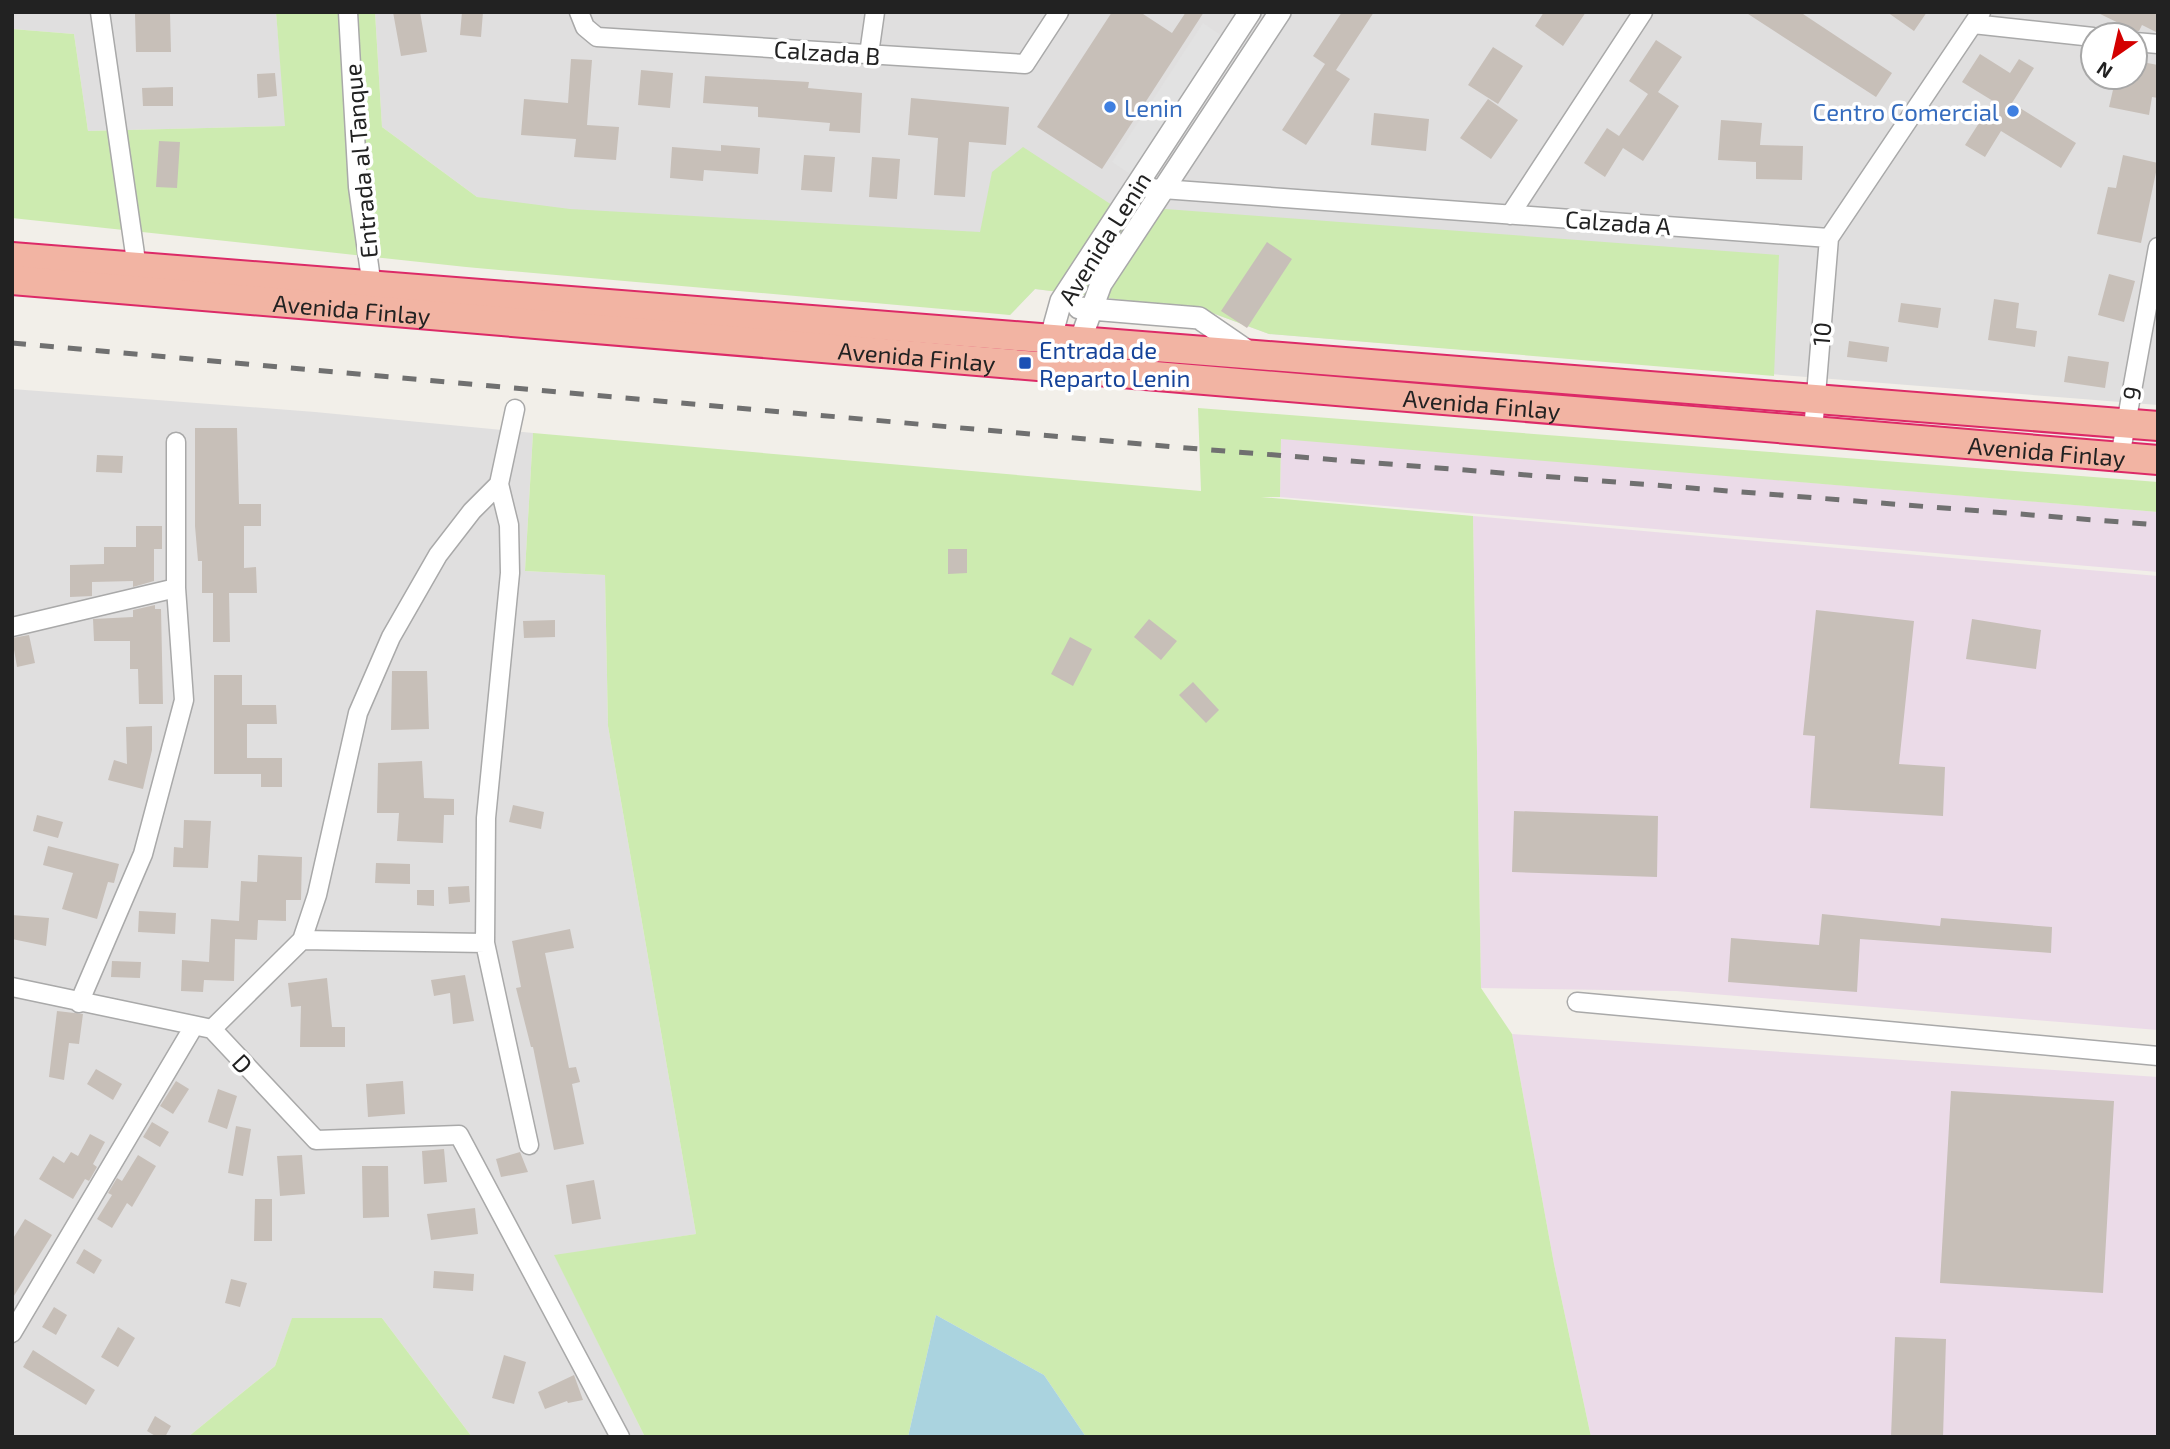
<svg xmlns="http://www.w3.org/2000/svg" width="2170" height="1449" font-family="'Exo 2',sans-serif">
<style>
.residential{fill:#e0dfdf;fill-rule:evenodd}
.industrial{fill:#ebdbe8}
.grass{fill:#cdebb0}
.parking{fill:#e2e2e2}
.water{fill:#aad3df}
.building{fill:#c7bfb8}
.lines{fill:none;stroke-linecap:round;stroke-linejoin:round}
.minor-casing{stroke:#a9a9a9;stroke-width:21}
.tertiary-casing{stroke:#a9a9a9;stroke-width:24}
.trunk-casing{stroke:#dc2a67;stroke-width:32}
.minor{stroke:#fff;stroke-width:18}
.tertiary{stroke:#fff;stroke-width:21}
.trunk{stroke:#f2b4a3;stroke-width:28}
.rail{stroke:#707070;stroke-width:5;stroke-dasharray:14 14;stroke-linecap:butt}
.shop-dot{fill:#3f7fe0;stroke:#fff;stroke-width:2.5}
.transit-dot{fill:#1a4fb4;stroke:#fff;stroke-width:2.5}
.labels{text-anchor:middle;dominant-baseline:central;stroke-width:7;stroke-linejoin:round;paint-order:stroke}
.street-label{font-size:24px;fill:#222;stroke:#fff}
.shop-label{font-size:24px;fill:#366cbe;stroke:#fff;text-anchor:start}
.transit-label{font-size:24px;fill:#164399;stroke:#fff;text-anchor:start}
</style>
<rect width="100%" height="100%" fill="#f2efe9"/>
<!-- residential -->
<path class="residential" d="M12,12H276L286,126L88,131L74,34L12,29Z
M375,12H2158V405L1269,334L1204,310L1035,289L1010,315L477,197L382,127ZM2093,35H2135V77H2093Z
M12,389L315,412L533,433L525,571L605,575L608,726L696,1234L555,1256L645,1437H472L382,1318L292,1319L275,1366L188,1437H12Z"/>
<!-- industrial -->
<path class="industrial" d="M1281,438L2158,512V572L1280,497Z
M1473,516L2158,576V1030L1676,991L1481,988Z
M1512,1034L2158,1077V1437H1591L1554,1264Z"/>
<!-- grass -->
<path class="grass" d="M276,12H375L382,127L477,197L570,209L980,232L992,172L1023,147L1112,205L1779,255L1774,376L1269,334L1204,310L1035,289L1010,315L466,267L12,218V29L74,34L88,131L285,126Z
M1198,408L2158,482V512L1281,439L1280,497H1261L1473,516L1481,988L1512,1034L1554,1264L1591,1437H1086L1044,1375L936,1315L908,1437H645L554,1255L696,1234L608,726L605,575L525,571L533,433L1201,491Z
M292,1318H382L472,1437H188L275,1366Z"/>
<!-- parking -->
<path class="parking" d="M1203,23L1231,42L1139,180L1112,162Z"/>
<!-- water -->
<path class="water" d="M936,1315L1044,1375L1086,1437H908Z"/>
<!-- building -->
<path class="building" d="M393,12H420L427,52L401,56Z
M462,12H483L481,37L460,35Z
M1112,12H1140L1172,33L1186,12H1204L1102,169L1037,127Z
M1342,12H1374L1336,70L1350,79L1306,145L1282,130L1325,64L1313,56Z
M1544,12H1586L1563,46L1535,26Z
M1745,12H1800L1892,73L1876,97Z
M1887,12H1927L1914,31Z
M2096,12H2158V33L2142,25L2139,31H2135Z
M170,13L171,52H136L135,14Z
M1656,40L1682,57L1658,92L1679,106L1643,161L1623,148L1605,177L1584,163L1607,128L1619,136L1648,94L1629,81Z
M1493,47L1523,66L1498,104L1468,85Z
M1980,54L2010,73L2019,59L2034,68L2012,103L2076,143L2061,168L2001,131L1985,157L1965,145L1993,101L1962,82Z
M571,59L592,60L587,125L619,127L616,160L574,157L576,139L521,135L524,99L568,103Z
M2142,62L2158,65V98L2152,97L2149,115L2109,107L2116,77H2140Z
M641,70L673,73L670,108L638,105Z
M275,73L277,96L258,98L257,74Z
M705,76L809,82L808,88L862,93L860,133L829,131L830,123L758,117V107L703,103Z
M173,87V106H143L142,88Z
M911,98L1009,107L1006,145L969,142L965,197L934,195L938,138L908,135Z
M1488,99L1518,120L1491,159L1460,138Z
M1374,113L1429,119L1426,151L1371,145Z
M1721,120L1762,123L1760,145L1803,146L1802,180L1756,179V162L1718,160Z
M159,141L180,142L177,188L156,187Z
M721,145L760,148L758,174L704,170L703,181L670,178L672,147L721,151Z
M804,155L835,157L832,192L801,190Z
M2123,155L2158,163L2141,243L2097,234L2108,187L2116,188Z
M872,157L900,159L897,199L869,197Z
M1267,242L1292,259L1247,328L1221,311Z
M2109,274L2135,281L2124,322L2098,315Z
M1994,299L2019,303L2016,328L2037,331L2035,347L1988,340Z
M1901,303L1941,308L1938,328L1898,322Z
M1849,341L1889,347L1887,362L1847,357Z
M2068,356L2109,362L2105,388L2064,382Z
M195,428H237L239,504H261V526H244V568L256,567L257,593H229L230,642H213V593H202V561H198L195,526Z
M97,455L123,456L122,473L96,472Z
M136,526H162V549H154V581L133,587V581L92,582V596L70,597V565L104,564V547H136Z
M948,549H967V573L948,574Z
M155,605V609H161L163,704H139L138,669H130V641H94L93,619L133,617V610Z
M1816,610L1914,621L1899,764L1945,767L1943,816L1810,808L1815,736L1803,735Z
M1149,619L1177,641L1161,660L1134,637Z
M1972,619L2041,630L2036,669L1966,659Z
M555,620V637L524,638L523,621Z
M29,635L35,663L17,667L12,638Z
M1070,637L1092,649L1073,686L1051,674Z
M392,671H427L429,729L391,730Z
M214,675H242V705H276L277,724H247V758H282V787H261V774H214Z
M1193,682L1219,710L1206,723L1179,695Z
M152,726V750L143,789L108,780L114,760L127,764L126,727Z
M422,761L424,798L454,799V815H444L443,843L397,841L399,813H377L378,763Z
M513,805L544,812L541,829L509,822Z
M1514,811L1658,816L1657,877L1512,872Z
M37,815L63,822L58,838L33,831Z
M184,820L211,821L208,868L173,867L174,847L183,848Z
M48,846L119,864L114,883L108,882L97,919L62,909L73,873L43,865Z
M258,855L302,857L301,900H286V921L258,920L257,940L235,939L234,981L204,980L203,992L181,991L182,960L209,962L211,919L239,921L241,881L257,882Z
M376,863L410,864V884L375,883Z
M469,886L470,902L449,904L448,887Z
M417,890H434V906L417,905Z
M139,911L176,913L175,934L138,932Z
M1822,914L1940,926L1941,918L2052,927L2051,953L1860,939L1857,992L1728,982L1731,938L1819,945Z
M12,915L49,918L46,946L12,939Z
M570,929L574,948L545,953L569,1068L576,1067L580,1082L572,1084L584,1144L554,1150L533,1047H531L516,988L521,987L512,941Z
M112,961L141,962L140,978L111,977Z
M465,975L474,1021L453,1024L450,993L434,996L431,980Z
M327,978L332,1027H345V1047H300L301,1006L291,1007L288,983Z
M57,1011L83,1014L79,1044L69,1043L64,1080L49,1077Z
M96,1069L122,1084L113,1100L87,1084Z
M176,1081L189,1089L173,1114L160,1106Z
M403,1081L405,1114L368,1117L366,1084Z
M218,1089L237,1096L227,1129L208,1122Z
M1951,1091L2114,1101L2103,1293L1940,1283Z
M152,1122L169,1132L160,1147L143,1137Z
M236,1126L251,1129L243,1176L228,1173Z
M90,1134L105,1142L93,1164L97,1167L89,1181L85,1179L73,1199L39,1179L53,1156L64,1163L71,1152L78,1156Z
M444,1149L447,1182L424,1184L422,1151Z
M520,1152L528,1172L501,1177L496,1159Z
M138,1155L156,1166L132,1207L127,1203L112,1228L97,1219L112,1195L108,1193L117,1178L122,1181Z
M302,1155L305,1194L280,1196L277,1156Z
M362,1166H388L389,1217L363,1218Z
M594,1180L601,1219L572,1224L566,1185Z
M255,1199H272V1241H254Z
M475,1208L478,1234L431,1240L427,1214Z
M25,1219L52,1235L12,1299V1240Z
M84,1249L102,1260L94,1274L76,1263Z
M434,1271L474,1274L473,1291L433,1288Z
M231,1279L247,1283L240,1307L225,1303Z
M54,1307L67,1315L56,1335L42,1327Z
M118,1327L135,1338L118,1367L101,1357Z
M1895,1337L1946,1339L1943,1437H1891Z
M33,1350L95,1390L86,1405L23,1367Z
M504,1355L526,1362L514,1404L492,1398Z
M574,1375L583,1400L568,1403L567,1401L545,1409L538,1392Z
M155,1416L171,1426L165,1437H157L147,1431Z"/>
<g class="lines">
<!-- minor casing -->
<g class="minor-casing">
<path id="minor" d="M100,12L138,275
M348,12L358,187L373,294
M579,12L585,27L597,37L1025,64L1059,12
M1973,24L2093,37
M2135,42L2158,44
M869,54L875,12
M1135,187L1829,238
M1510,215L1643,12
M1813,431L1829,238L1981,12
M2120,457L2158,247
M499,484L515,409
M12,627L176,588
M302,940L485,943
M12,987L212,1029L316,1140L459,1135L620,1437
M1577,1002L2158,1056
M79,1003L143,854L184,700L176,588V442
M212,1029L302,940L317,895L358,713L391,637L438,555L472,511L499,484L509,525L510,573L486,818L485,943L529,1145
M12,1333L194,1026"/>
</g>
<!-- tertiary casing -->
<g class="tertiary-casing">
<path id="tertiary" d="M1079,308L1199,318L1250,353
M1058,350L1051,337L1061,301L1250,12
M1076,352L1101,284L1280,12"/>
</g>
<!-- trunk casing -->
<g class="trunk-casing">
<g id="trunk">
<path d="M12,257L2158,426"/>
<path id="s1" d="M12,280L2158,460"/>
</g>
</g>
<!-- minor -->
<use href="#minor" class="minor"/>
<!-- tertiary -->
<use href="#tertiary" class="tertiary"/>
<!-- trunk -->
<use href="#trunk" class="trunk"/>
<!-- rail -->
<path class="rail" d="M12,343L1174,447L2158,525"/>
</g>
<!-- markers -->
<g class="shop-dot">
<circle cx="1110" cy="107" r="7"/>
<circle cx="2013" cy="111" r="7"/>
</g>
<rect class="transit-dot" x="1018" y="356" width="14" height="14" rx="3.5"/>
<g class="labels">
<!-- street labels -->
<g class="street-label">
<text transform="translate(827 52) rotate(4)">Calzada B</text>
<text transform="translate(360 161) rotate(-95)">Entrada al Tanque</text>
<text transform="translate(1618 222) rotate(4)">Calzada A</text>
<text transform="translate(1104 238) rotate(-58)">Avenida Lenin</text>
<text stroke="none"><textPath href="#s1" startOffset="341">Avenida Finlay</textPath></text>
<text transform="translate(1821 334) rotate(-85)">10</text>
<text stroke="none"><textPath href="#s1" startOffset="908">Avenida Finlay</textPath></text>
<text transform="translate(2131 393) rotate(-80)">9</text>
<text stroke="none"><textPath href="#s1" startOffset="1475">Avenida Finlay</textPath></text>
<text stroke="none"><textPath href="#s1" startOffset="2042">Avenida Finlay</textPath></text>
<text transform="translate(243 1063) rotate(47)">D</text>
</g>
<!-- shop labels -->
<g class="shop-label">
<text x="1124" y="107">Lenin</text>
<text x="1999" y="111" text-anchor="end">Centro Comercial</text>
</g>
<!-- transit labels -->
<g class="transit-label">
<text x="1039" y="349">Entrada de<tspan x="1039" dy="28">Reparto Lenin</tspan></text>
</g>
</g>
<!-- border -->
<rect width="2170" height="1449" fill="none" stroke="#222222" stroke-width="28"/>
<!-- north arrow -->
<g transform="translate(2114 56) rotate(214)"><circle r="33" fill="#ffffff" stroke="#a7a7a7" stroke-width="2"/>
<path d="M0-5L12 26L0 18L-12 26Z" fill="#d40000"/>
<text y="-10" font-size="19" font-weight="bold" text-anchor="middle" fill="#222222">N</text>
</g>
</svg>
